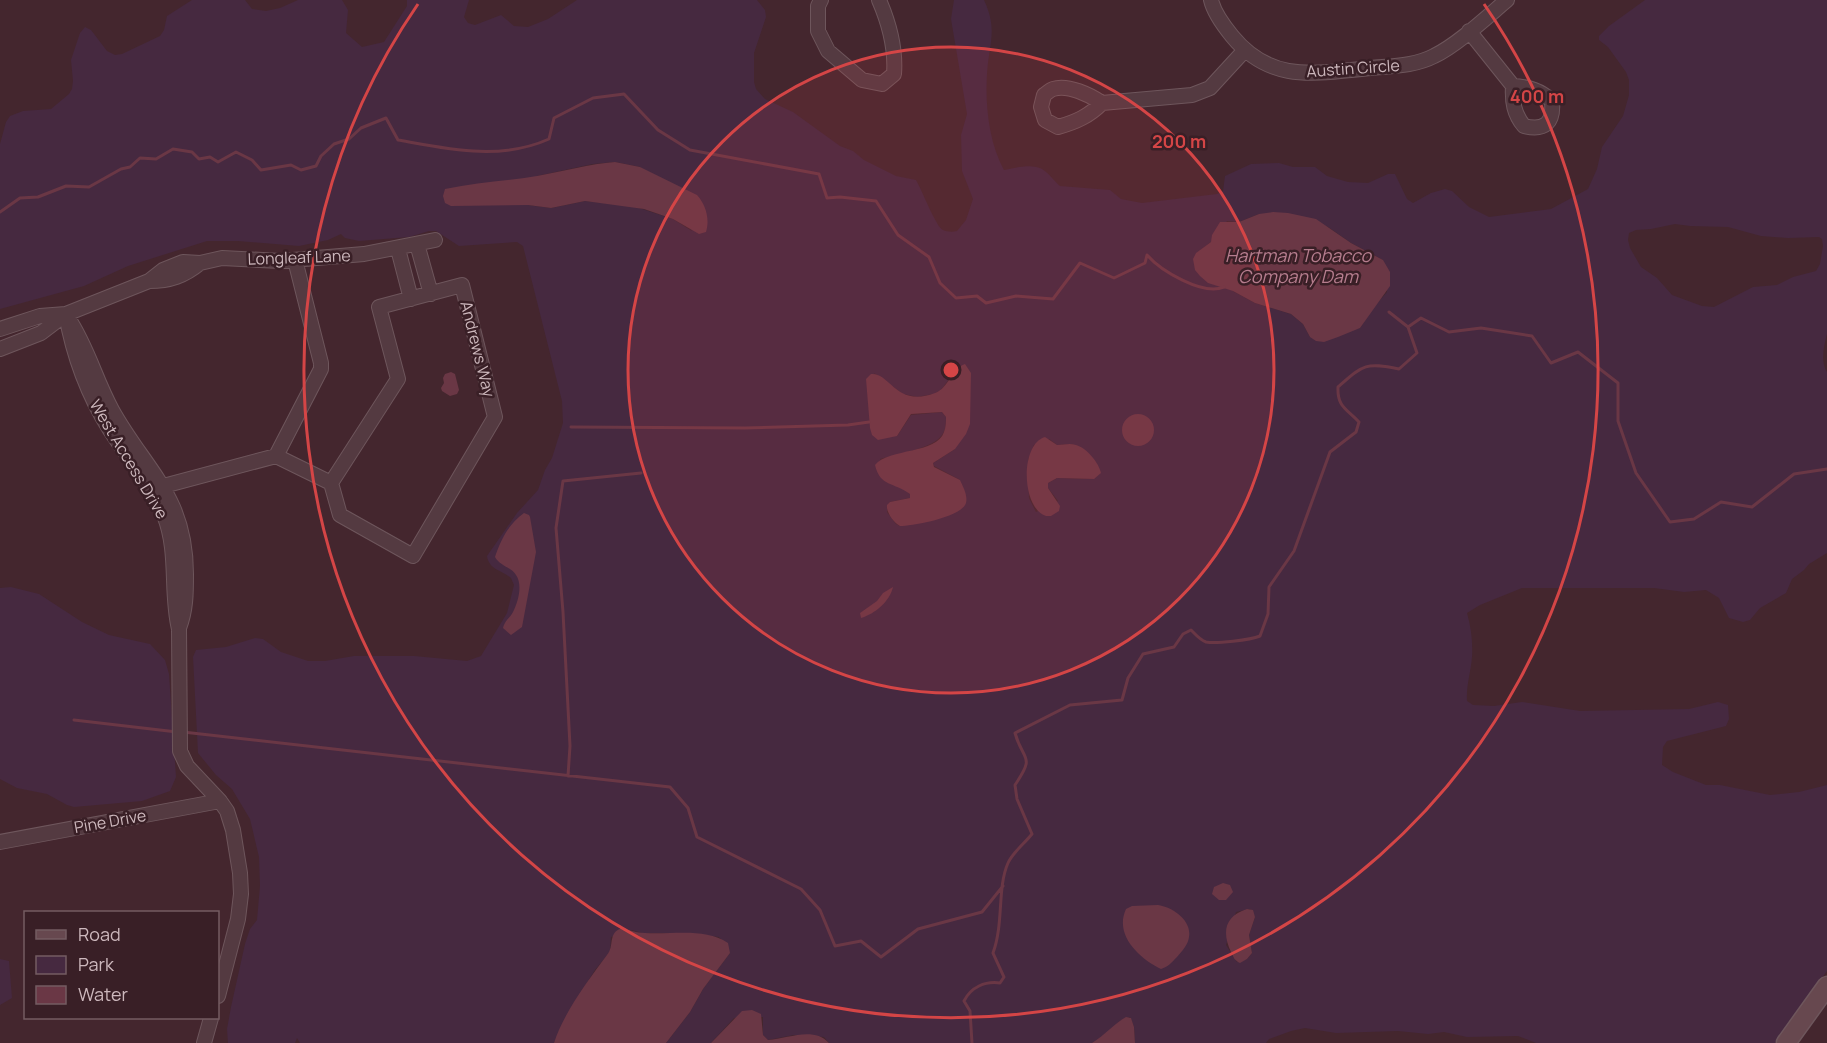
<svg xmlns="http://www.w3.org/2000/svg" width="1827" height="1043" font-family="Manrope,sans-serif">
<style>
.green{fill:#462940;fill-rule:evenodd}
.water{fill:#6a3745}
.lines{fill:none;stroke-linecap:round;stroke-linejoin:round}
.stream{stroke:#6a3745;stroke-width:3}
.street-casing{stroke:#6e565c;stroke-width:16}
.secondary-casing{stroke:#6e565c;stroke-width:21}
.street{stroke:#543a41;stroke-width:14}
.secondary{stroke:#67484f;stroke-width:18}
.ring{fill:none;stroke:#d44546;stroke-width:3}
.labels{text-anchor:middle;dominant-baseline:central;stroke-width:5;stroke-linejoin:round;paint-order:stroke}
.street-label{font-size:16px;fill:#cdb8bd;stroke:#391f26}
.water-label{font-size:18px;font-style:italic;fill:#b67d8e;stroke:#391f26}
.centre{fill:#d44546;stroke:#391f26;stroke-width:3}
.ring-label{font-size:18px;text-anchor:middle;font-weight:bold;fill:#d44546;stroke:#391f26;stroke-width:5;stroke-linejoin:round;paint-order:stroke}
</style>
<rect width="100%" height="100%" fill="#44262e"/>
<!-- green -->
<path class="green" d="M192,0H245L252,9L266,11L280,8L298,0H342L348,10L346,33L362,47L384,42L407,6V0H469L464,17L468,23L475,25L501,15L514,26L528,27L548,19L577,0H757L765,10L766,17L754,53V82L756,89L765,99L793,112L840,146L853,151L864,160L896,176L916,180C922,190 936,227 943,230C947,232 953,232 957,231L966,220L973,199L962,171L961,135L967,114L951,19L954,0H984C998,30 989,43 987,74C985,105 989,143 1004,170C1014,168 1032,163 1042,169C1049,173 1054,181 1060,186L1110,190L1121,199L1142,203L1217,194L1223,191L1225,176L1251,164L1279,163L1293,167H1315L1327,176L1348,182L1368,183L1388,174H1395L1407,199L1413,203L1431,193L1445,189L1452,191L1469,207L1489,217L1551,209L1588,189L1597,169L1602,147L1623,116L1629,95V80L1626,72L1608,47L1599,40V36L1609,26L1645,0H1827V334C1824,345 1820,362 1827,372V553L1809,564L1804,570L1792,579L1786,593L1760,608L1750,620L1743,622L1729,618L1719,598L1706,590L1684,592L1654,588H1522L1480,605L1467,613C1471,627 1473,642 1472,657C1471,671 1466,686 1467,701L1473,705L1494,706L1522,702L1580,711L1689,709L1718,702L1728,705L1729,719L1726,726L1667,741L1663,747L1662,765L1673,772L1706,785H1720L1770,795L1799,792L1827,785V971L1775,1043H1536L1518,1036L1467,1037L1444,1032L1428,1034L1398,1031L1336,1033L1305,1028L1291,1031L1269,1039L1266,1043H1135L1134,1027L1130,1017L1120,1021L1108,1033L1092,1043H829L824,1037L794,1035L768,1040L763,1035V1017L734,1018L711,1043H666L690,1012L703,989L730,953L719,937L675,933H642L632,930L611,937L610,952L595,970L569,1012L554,1043H300L297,1038L295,1043H228L227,1029L231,1007L245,944L250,929L257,920L260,886L259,857L250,819L232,789L216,775L198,753L193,657L196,650L226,647L255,638L263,639L281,652L308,661H325L354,656H414L467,661L481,656L507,613L514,585L511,578C502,570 489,570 487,556L517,513L538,490L545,470L552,458L563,423L562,401L523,246L517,242L459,246L436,231H429L409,237L359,241L345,238L341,234L328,240L299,246L238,241H207L128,266L84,286L0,309V144L6,122L10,116L23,111L51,109L69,94L72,89L73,81L71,60L80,33L85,27L91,30L107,51L115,55L122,54L160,36L164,30L167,16ZM615,162L640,167L692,231L673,219L633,206L585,201L551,208L528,205L537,176L593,164ZM1259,214L1328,227L1351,243L1383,260L1387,292L1372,309L1360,328L1310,337L1303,324L1291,314L1255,303L1233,291L1197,253L1211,242L1227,221L1239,222ZM1675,224L1690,226L1728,227L1761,236L1788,238L1819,237L1822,239L1823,246L1820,264L1816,271L1793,277L1777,285L1753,287L1714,307L1702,306L1672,295L1657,278L1641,267L1630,248L1628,240L1629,233L1636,230L1651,229ZM956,370L955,449L933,463L934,466L960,480L900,526L896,524L887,512L890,502L910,498V494L880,459C895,455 934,448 942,435C946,430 946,423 946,417L942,412L911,415L897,436L874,373L903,394L917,397L934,394L941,390ZM1049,439L1057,445L1073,444L1094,479L1057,478L1048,483V488L1058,501L1036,512L1029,498L1028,460L1034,445ZM1250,909L1255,917L1249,935L1252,953L1247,959L1237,962L1226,945L1236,912Z
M11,587L39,594L82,622L109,635L150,644L165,660L169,674L176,777L170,791L142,801L74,807L67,805L47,794L17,788L0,779V588Z
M0,959L9,961L12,998L0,1005Z"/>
<!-- water -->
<path class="water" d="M615,162L640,167L697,195C706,205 710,219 706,232L699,234L673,219L644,209L585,201L551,208L528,205L451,206L445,203L443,196L445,189C476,182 507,181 537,176C564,171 589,164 615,162Z
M1273,212L1288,213L1316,219L1351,243L1383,260L1390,272V286L1360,328L1338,337L1324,342L1316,341L1310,337L1303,324L1291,314L1255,303L1233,291L1208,283L1200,276L1195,270L1193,259L1196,253L1211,242L1212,235L1220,222H1239L1259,214Z
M965,364L971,373L970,424L966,434L955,449L933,463L934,467L960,480C963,487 968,495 966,503C962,517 913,526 900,526C893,522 886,512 887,505L890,502L910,498V494C894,482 880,487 875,465C889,448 937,454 944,432C946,427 946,421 946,417L942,412L911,414L897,436L878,440L872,435L870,428L866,379L871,374C890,372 896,408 935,393C949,388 951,369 965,364Z
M451,372L455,374L459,390L457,394L450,396L442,391L441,388L444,383L443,378L445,374Z
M1122 430a16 16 0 1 1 32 0a16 16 0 1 1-32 0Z
M1045,437L1057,445C1063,445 1070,443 1076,445C1087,448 1099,463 1101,473L1094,479L1057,478L1048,483V488L1060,506L1059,511L1051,516H1046C1021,508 1020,444 1045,437Z
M524,513L529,515L530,517L536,552L522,627L511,635L503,628C505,620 510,618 513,612C518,602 523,585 516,575C511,567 500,566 495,557C501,539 508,525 524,513Z
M893,587C890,601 875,614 861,618L860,613L877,601L883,593Z
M1223,883L1230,885L1233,892L1226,900H1219L1212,894L1214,887Z
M1158,905C1172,907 1192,920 1189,937C1188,945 1182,951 1177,957C1172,962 1168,967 1161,969C1139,958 1114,935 1126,909L1132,906Z
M1247,909L1253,910L1255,917L1249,935L1252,953L1247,959L1240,963C1234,960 1234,958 1231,952C1222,933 1224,916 1247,909Z
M622,928C629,930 637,933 645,933C672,935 704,927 728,943L730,953L703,989L690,1012L666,1043H554C563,1014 589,979 607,955C615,946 607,933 622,928Z
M752,1010L761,1014L763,1035L768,1040C788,1039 813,1026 829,1043H711L742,1011Z
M1126,1017L1131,1018L1134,1027L1135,1043H1092C1105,1035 1115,1023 1126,1017Z"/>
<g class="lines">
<!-- stream -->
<path class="stream" d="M0,212L20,198L38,197L66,186L89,187L121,169L130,167L140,158L156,159L173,149L192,152L199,159L210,157L218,162L236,152L252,160L261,170L291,165L301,170L316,166L321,156L334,144L349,139L361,128L386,118L398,140C448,149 500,161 549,139L554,118L593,98L624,94L658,130L690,150L819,174L827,198L840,197L876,201L898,235L929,257L940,283L956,298L977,296L986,303L1016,296L1053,299L1080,263L1114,278L1145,263L1147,255C1161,271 1203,296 1224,287
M1389,312L1408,327
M571,427L745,428L848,425L869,422
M74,720L177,732
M183,732L670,787L688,808L697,837L801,889L820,910L835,946L861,941L881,957L918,929L982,912L1003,886
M568,776L570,746L563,612L556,528L563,481L641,473
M972,1043L970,1011L964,1001C971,987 985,981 1000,983L1004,977L993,953C1004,923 997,888 1008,863C1012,853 1025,843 1032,834L1017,799L1015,785C1036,754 1023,762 1015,733L1070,705L1122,700L1128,678L1143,654L1174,647L1183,634L1191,630C1195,634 1200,640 1206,642C1216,644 1250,640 1260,636L1268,614L1269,587L1294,551L1330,452L1356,432L1359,422C1347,409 1337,407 1338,387C1363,365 1365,362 1399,369L1417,353L1408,327L1421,318L1449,332L1481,328L1532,336L1551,363L1578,352L1618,383V421L1636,473L1670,522L1694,519L1721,502L1752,507L1794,474L1827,469"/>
<!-- street casing -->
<g class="street-casing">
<path id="street" d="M821,0L818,6V31L828,51L862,80L882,84L894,74C896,48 889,23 879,0
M1211,0C1214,13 1223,25 1232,36C1271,84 1316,73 1371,68C1391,66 1415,66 1434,56C1457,45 1487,17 1507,0
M1469,31L1513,86C1512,102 1514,114 1524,126C1545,131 1554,123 1552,101C1540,90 1529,87 1513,86
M1102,103C1089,116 1076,122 1058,127L1045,120L1041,107L1044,95C1047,93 1050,90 1053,89C1068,84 1090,95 1102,103L1192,95L1210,88L1244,51
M417,244L431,294
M398,249L411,299
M149,281C170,281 184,276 200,263
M462,285L495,417L413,556L340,515L331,483L398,379L379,307Z
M66,314C73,354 88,395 110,430C128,458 151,484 164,515C179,552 170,592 179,629L180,751L187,766L220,801L227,811L233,830L240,873L241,894L238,919L218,996
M68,318C88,348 95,379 112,410C146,471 186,496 186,574C186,593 186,610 179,628
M0,329L40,316L66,314
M0,349L41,333L66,314L149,281L163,270L183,262L200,263L222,258L281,261L364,254L435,240
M276,456L331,483
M156,488L276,456L321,369V363L295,260
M0,842L220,801
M204,1043L211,1018"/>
</g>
<!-- secondary casing -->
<g class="secondary-casing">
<path id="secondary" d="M1786,1043L1827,986"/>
</g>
<!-- street -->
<use href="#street" class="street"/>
<!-- secondary -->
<use href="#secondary" class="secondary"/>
</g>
<!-- distance rings -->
<circle cx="951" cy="370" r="323" fill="#d44546" fill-opacity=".12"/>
<g class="ring">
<circle cx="951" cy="370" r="323"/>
<path d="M1484 4A647 647 0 1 1 418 4"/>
</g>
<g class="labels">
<!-- street labels -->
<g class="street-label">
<text transform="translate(1353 68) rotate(-4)">Austin Circle</text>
<text transform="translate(299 257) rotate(-2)">Longleaf Lane</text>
<text transform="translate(478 349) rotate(76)">Andrews Way</text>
<text transform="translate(129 459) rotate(59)">West Access Drive</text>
<text transform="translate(110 821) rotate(-10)">Pine Drive</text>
</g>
<!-- water labels -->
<g class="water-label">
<text x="1298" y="255">Hartman Tobacco<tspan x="1298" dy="21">Company Dam</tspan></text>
</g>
</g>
<circle cx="951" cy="370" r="9" class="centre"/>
<g class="ring-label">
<text x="1537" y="103">400 m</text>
<text x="1179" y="148">200 m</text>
</g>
<!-- legend -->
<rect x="24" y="911" width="195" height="108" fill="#391f26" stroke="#745c62" stroke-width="1.5"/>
<rect x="36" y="930" width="30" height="9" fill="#67484f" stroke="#745c62" stroke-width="1.5"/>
<text x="78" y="941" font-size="18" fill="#cdb8bd">Road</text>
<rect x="36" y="956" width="30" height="18" fill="#462940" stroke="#745c62" stroke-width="1.5"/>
<text x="78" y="971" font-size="18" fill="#cdb8bd">Park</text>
<rect x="36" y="986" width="30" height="18" fill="#6a3745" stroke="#745c62" stroke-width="1.5"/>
<text x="78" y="1001" font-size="18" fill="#cdb8bd">Water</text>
</svg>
